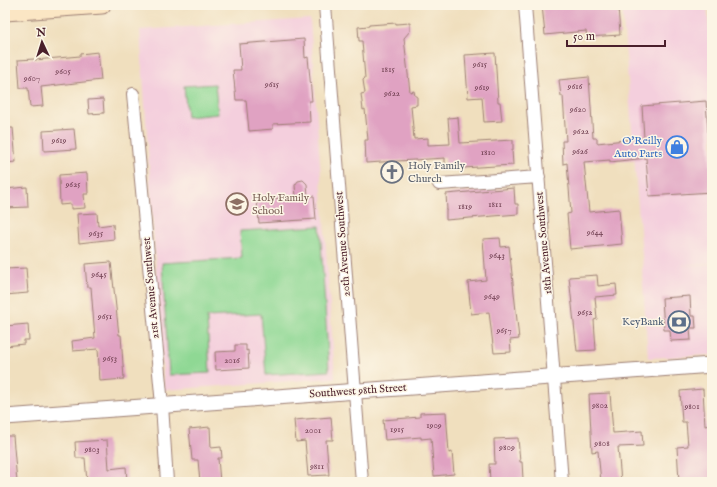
<svg xmlns="http://www.w3.org/2000/svg" width="717" height="487" font-family="'IM FELL English',serif">
<style>
.built{fill:#f4cfdd}
.green{fill:#8fd894;stroke:#6c7c60}
.building{fill:#e0a2c2}
.lines{fill:none;stroke-linecap:round;stroke-linejoin:round}
.minor-casing{stroke:#9d7f74;stroke-width:14}
.tertiary-casing{stroke:#9d7f74;stroke-width:17}
.secondary-casing{stroke:#9d7f74;stroke-width:19}
.minor{stroke:#fff;stroke-width:12}
.tertiary{stroke:#fff;stroke-width:15}
.secondary{stroke:#fbe6c4;stroke-width:17}
.labels{text-anchor:middle;dominant-baseline:central;stroke-width:3;stroke-linejoin:round;paint-order:stroke}
.number-label{font-size:9px;fill:#704051}
.shop-label{font-size:11px;fill:#366cbe;stroke:#fcf5e5;text-anchor:end}
.worship-label{font-size:11px;fill:#5b616d;stroke:#fcf5e5;text-anchor:start}
.education-label{font-size:11px;fill:#785e54;stroke:#fcf5e5;text-anchor:start}
.street-label{font-size:11px;fill:#4a1f2b;stroke:#fcf5e5}
.service-label{font-size:11px;fill:#4e5e75;stroke:#fcf5e5;text-anchor:end}
</style>
<rect width="100%" height="100%" fill="#fcf5e5"/>
<filter id="ink" filterUnits="userSpaceOnUse"><feTurbulence type="fractalNoise" baseFrequency=".025" numOctaves="2"/><feDisplacementMap in="SourceGraphic" scale="8" xChannelSelector="R" yChannelSelector="G"/><feConvolveMatrix kernelMatrix="1 2 1 2 8 2 1 2 1" color-interpolation-filters="sRGB"/></filter>
<filter id="wash" filterUnits="userSpaceOnUse"><feTurbulence type="fractalNoise" baseFrequency=".012" numOctaves="4" result="noise"/><feDisplacementMap in="SourceGraphic" scale="16" xChannelSelector="R" yChannelSelector="G"/><feGaussianBlur stdDeviation="0.9" result="paint"/><feColorMatrix in="noise" values="0 0 0 0 0 0 0 0 0 0 0 0 0 0 0 0 0 1.4 0 .05"/><feComposite in="paint" operator="in"/></filter>
<g filter="url(#wash)">
<rect width="100%" height="100%" fill="#f0dfbe"/>
<!-- built -->
<path class="built" d="M622,5H707L712,64V263L674,266L712,264V355L648,358L642,269L643,268Z
M310,19L335,378L164,390L140,30Z"/>
<!-- green -->
<path class="green" d="M215,84L218,114L187,117L184,86Z
M320,226L329,371L266,375L261,314L207,317L210,373L169,375L162,263L242,258L240,231Z"/>
<g id="blocks">
<!-- building -->
<path class="building" d="M542,5H618L620,35L587,37L586,31L545,35Z
M396,23V24L410,23V31L404,38L410,92L414,91L415,96H417V105L411,106L414,139L428,138V145L450,144L448,118L458,117L460,143L513,140V150H512L513,165L445,169V158L366,163L365,140H368L365,109L363,110L361,94L365,93L363,80L365,78L362,41H359L358,27L369,26V25Z
M304,39L305,58L308,57L312,101H309L310,122L273,124V129L249,131L246,100H236L233,70H241L239,44Z
M98,52L101,80L41,87L43,106L30,107L28,88H20L18,60L34,59L35,60L80,56V54Z
M495,53L498,102H500L502,121L484,122L482,97L468,98L465,55Z
M589,77L593,138H597V143L644,138L642,106L706,101L712,192L649,196L646,158L610,162V160L584,162L589,212L619,209L622,244L570,249L567,214L571,213L567,163L563,164L562,141H566L563,96H561L559,80Z
M103,99L104,113L89,114L88,100Z
M5,128H13L16,162L5,163Z
M74,129L76,149L44,151L43,131Z
M87,173L88,194H84L85,208L71,209V204L60,205L59,175Z
M303,180L307,184L308,196H314L316,219L259,223L257,200L296,197L295,185L298,181Z
M27,187L28,207L5,208V189Z
M514,188L515,204H518V214L446,220V210H447L446,194Z
M97,213L98,226L113,224L114,239L79,243L77,214Z
M500,238L501,247L509,246L519,339L510,340L511,352L494,353L489,312L471,314L468,282L486,280L483,239Z
M111,262L119,335H121L124,379L100,381L98,349L73,351L72,341L95,338L91,287H87L85,264Z
M26,268L28,293L5,295V269Z
M597,275L598,286L616,284L617,295L595,297L597,319L594,320L596,350L577,351L569,277Z
M690,296L691,316H695L696,328H690L691,340L671,341L670,330H664L662,298Z
M28,324L29,340H24V344L5,346V326Z
M235,345H246V351L248,350L249,368L216,370L215,352L235,351Z
M703,389L705,426L712,425V482H679L677,447L688,446L686,422H682L680,391Z
M610,393L613,433L642,431L643,446L618,447L621,482H601L598,451L592,452L589,394Z
M446,412L449,453L452,452L454,474L434,476L431,438L421,439V437L385,440L383,420L420,417V413Z
M331,417L333,440H326L329,475L308,476L305,441L296,442L294,420Z
M210,427L211,448L221,447L222,458H218L220,482H200L198,460H192L189,429Z
M5,436H13L17,482H5Z
M518,438L520,462H522L523,479L490,481L489,464H495L494,439Z
M107,440L109,469L126,467L127,482H87L85,458H76L75,442Z"/>
</g>
</g>
<g filter="url(#ink)">
<use href="#blocks" fill-opacity="0" stroke="#9d7f74" stroke-width="1"/>
<g class="lines">
<!-- minor casing -->
<g class="minor-casing">
<path id="minor" d="M325,5L362,482
M525,5L562,482
M133,94L162,405L167,482
M439,184L539,177"/>
</g>
<!-- tertiary casing -->
<g class="tertiary-casing">
<path id="tertiary" d="M5,417L712,365"/>
</g>
<!-- secondary casing -->
<g class="secondary-casing">
<path id="secondary" d="M5,12L102,5"/>
</g>
<!-- minor -->
<use href="#minor" class="minor"/>
<!-- tertiary -->
<use href="#tertiary" class="tertiary"/>
<!-- secondary -->
<use href="#secondary" class="secondary"/>
</g>
</g>
<!-- icons -->
<defs>
<g id="shop-ring" transform="scale(1.15)"><circle r="9.5" fill="#fcf5e5" stroke="#3f7fe0" stroke-width="1.5"/><path d="M-5-2.5h2.3a2.7 3.5 0 0 1 5.4 0H5L5.5 6h-11ZM-1.5-2.5h3a1.5 2.3 0 0 0-3 0Z" fill="#3f7fe0"/></g>
<g id="church-ring" transform="scale(1.15)"><circle r="9.5" fill="#fcf5e5" stroke="#6b7280" stroke-width="1.5"/><path d="M-1.2-6h2.4v3.5h3.3v2.4h-3.3V6h-2.4V-.1h-3.3v-2.4h3.3Z" fill="#6b7280"/></g>
<g id="school-ring" transform="scale(1.15)"><circle r="9.5" fill="#fcf5e5" stroke="#8d6e63" stroke-width="1.5"/><path d="M0-5L7-2L0 1L-7-2ZM-4 1L0 2.5L4 1V4Q0 6-4 4Z" fill="#8d6e63"/></g>
<g id="bank-ring" transform="scale(1.15)"><circle r="9.5" fill="#fcf5e5" stroke="#5c6f8a" stroke-width="1.5"/><path d="M-6-4H6V4H-6ZM0-2.3a2.3 2.3 0 1 0 0 4.6a2.3 2.3 0 1 0 0-4.6Z" fill="#5c6f8a"/></g>
</defs>
<g fill-rule="evenodd">
<use href="#shop-ring" x="677" y="147"/>
<use href="#church-ring" x="392" y="172"/>
<use href="#school-ring" x="237" y="204"/>
<use href="#bank-ring" x="679" y="322"/>
</g>
<g class="labels">
<!-- number labels -->
<g class="number-label">
<text x="480" y="64">9615</text>
<text x="388" y="69">1815</text>
<text x="63" y="71">9605</text>
<text x="32" y="78">9607</text>
<text x="272" y="84">9615</text>
<text x="575" y="86">9616</text>
<text x="482" y="87">9619</text>
<text x="392" y="93">9622</text>
<text x="578" y="109">9620</text>
<text x="581" y="131">9622</text>
<text x="59" y="140">9619</text>
<text x="580" y="151">9626</text>
<text x="488" y="152">1810</text>
<text x="73" y="184">9625</text>
<text x="495" y="204">1811</text>
<text x="465" y="206">1819</text>
<text x="595" y="232">9644</text>
<text x="96" y="233">9635</text>
<text x="497" y="255">9643</text>
<text x="99" y="274">9645</text>
<text x="492" y="296">9649</text>
<text x="585" y="312">9652</text>
<text x="105" y="316">9651</text>
<text x="504" y="330">9657</text>
<text x="110" y="358">9653</text>
<text x="232" y="360">2016</text>
<text x="600" y="405">9802</text>
<text x="692" y="406">9801</text>
<text x="434" y="425">1909</text>
<text x="397" y="429">1915</text>
<text x="313" y="430">2001</text>
<text x="602" y="443">9808</text>
<text x="507" y="447">9809</text>
<text x="92" y="449">9803</text>
<text x="317" y="466">9811</text>
</g>
<!-- shop labels -->
<g class="shop-label">
<text x="662" y="141">O'Reilly<tspan x="662" dy="13">Auto Parts</tspan></text>
</g>
<!-- worship labels -->
<g class="worship-label">
<text x="408" y="166">Holy Family<tspan x="408" dy="13">Church</tspan></text>
</g>
<!-- education labels -->
<g class="education-label">
<text x="252" y="198">Holy Family<tspan x="252" dy="13">School</tspan></text>
</g>
<!-- street labels -->
<g class="street-label">
<text transform="translate(544 243) rotate(-95)">18th Avenue Southwest</text>
<text transform="translate(343 244) rotate(-94)">20th Avenue Southwest</text>
<text transform="translate(151 288) rotate(-95)">21st Avenue Southwest</text>
<text transform="translate(358 391) rotate(-4)">Southwest 98th Street</text>
</g>
<!-- service labels -->
<g class="service-label">
<text x="664" y="322">KeyBank</text>
</g>
</g>
<!-- margin -->
<rect width="717" height="487" fill="none" stroke="#fcf5e5" stroke-width="20"/>
<!-- north arrow -->
<g transform="translate(42 42) rotate(356)" stroke="#fcf5e5" stroke-width="3" paint-order="stroke">
<path d="M0-3L7 15L0 10L-7 15Z" fill="#4a1f2b"/>
<text y="-6" font-size="11" font-weight="bold" text-anchor="middle" fill="#4a1f2b">N</text>
</g>
<!-- scale -->
<path d="M567 40v6h98v-6" fill="none" stroke="#4a1f2b" stroke-width="2"/>
<text x="573" y="40" font-size="12" fill="#4a1f2b" stroke="#fcf5e5" stroke-width="3" paint-order="stroke">50 m</text>
</svg>
